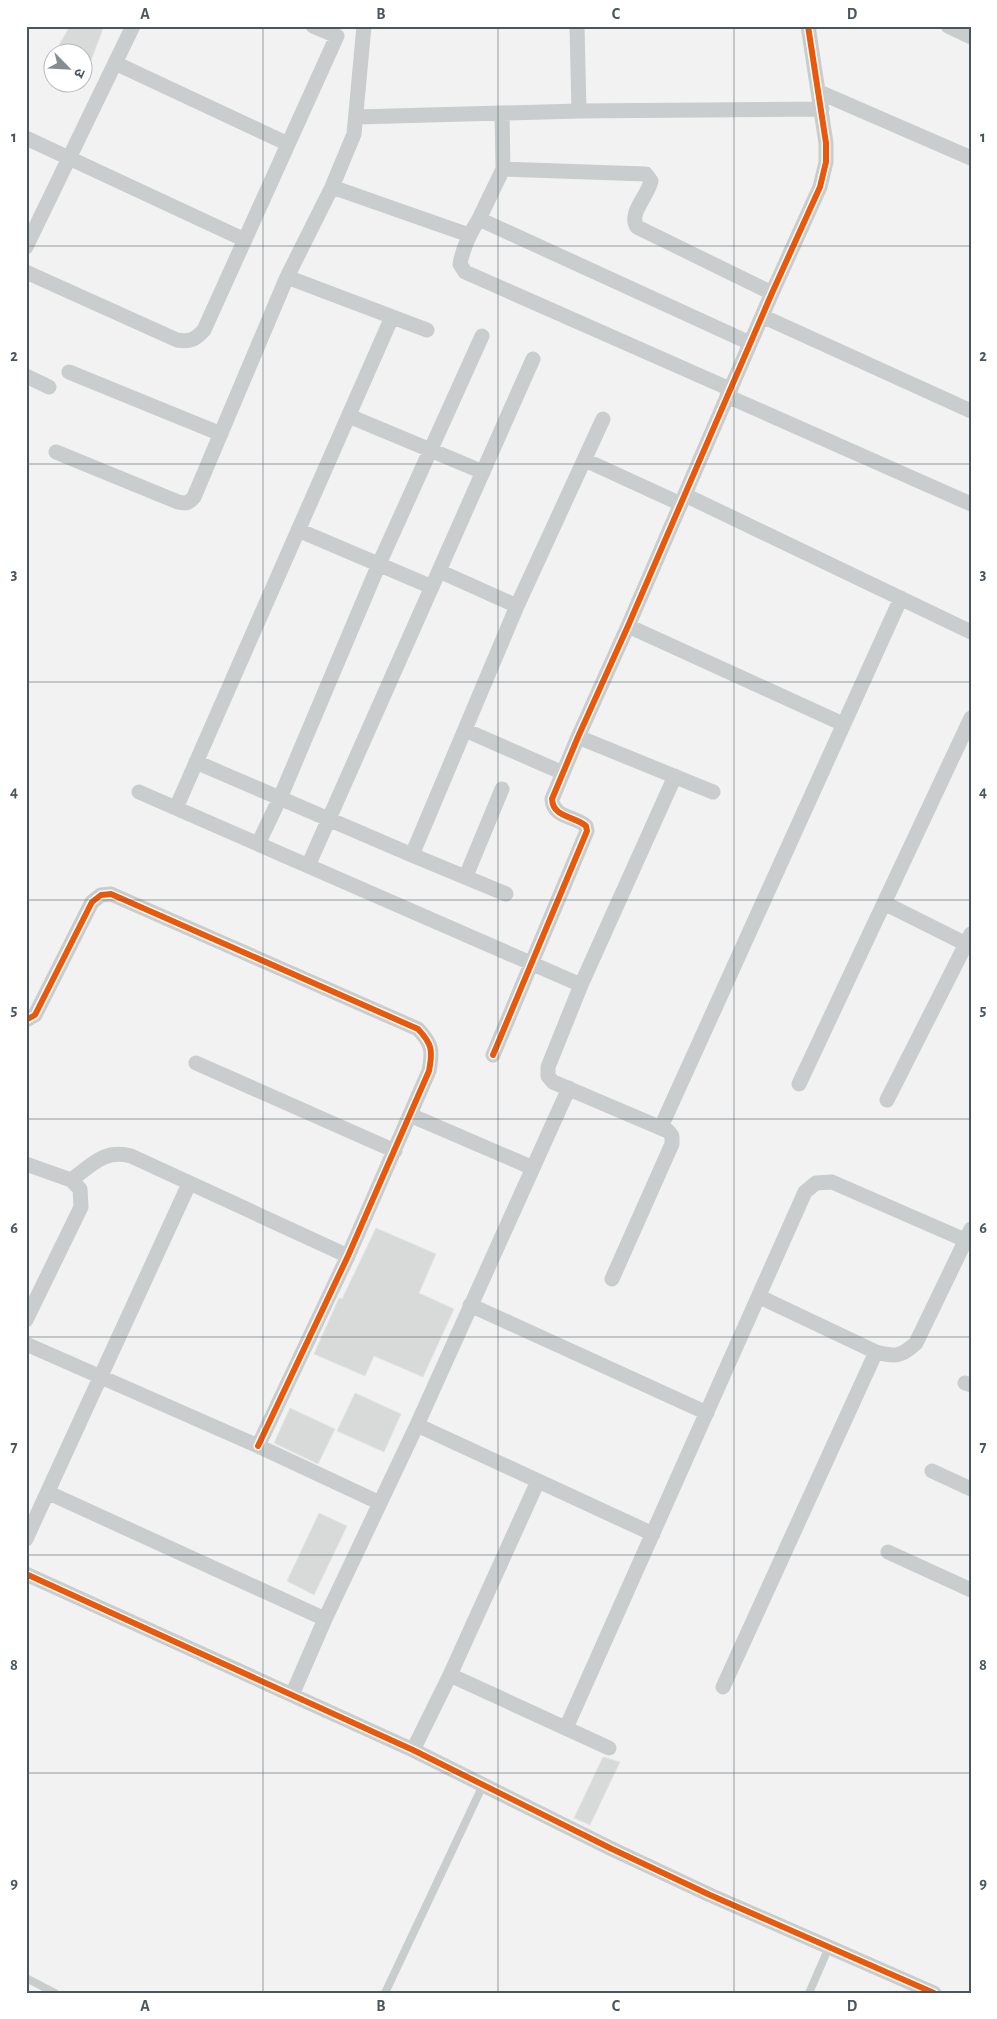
<svg xmlns="http://www.w3.org/2000/svg" width="997" height="2019" font-family="'Alegreya Sans','Noto Sans Devanagari',sans-serif">
<style>
.building{fill:#d8dada;stroke:#e4e4e4}
.lines{fill:none;stroke-linecap:round;stroke-linejoin:round}
.service{stroke:#cacdcd;stroke-width:8}
.minor{stroke:#cacdcd;stroke-width:15}
.cycleway-casing{stroke:#fff;stroke-width:9}
.cycleway{stroke:#e8590c;stroke-width:6}
.grid{fill:none;stroke:#4b565c;stroke-width:1;stroke-opacity:0.55}
.neatline{fill:none;stroke:#4b565c;stroke-width:2}
.grid-label{font-size:16px;text-anchor:middle;font-weight:bold;fill:#4b565c}
</style>
<rect width="100%" height="100%" fill="#f2f2f2"/>
<!-- building -->
<path class="building" d="M70,26H104L84,79H82V52H55Z
M376,1228L436,1254L419,1293L454,1309L423,1377L374,1356L365,1376L314,1354L339,1298L342,1299Z
M355,1393L401,1414L384,1452L337,1431Z
M290,1408L335,1429L318,1464L274,1443Z
M319,1513L347,1526L314,1595L287,1581Z
M603,1757L620,1762L590,1825L574,1818Z"/>
<g class="lines">
<!-- service -->
<path class="service" d="M26,1978L55,1993
M385,1993L483,1785
M809,1993L829,1947"/>
<!-- minor -->
<path class="minor" d="M364,26L354,134L332,187L287,277L427,330
M577,26L579,111
M948,26L971,37
M115,63L288,144
M819,92L971,158
M502,113L503,169L646,174L651,181C648,196 628,213 637,227L772,293
M357,117L579,111L822,109
M26,138L245,240
M503,169L479,219L750,343
M332,187L469,235
M479,219C470,233 463,247 460,264L465,272L730,389
M26,247L133,26
M26,272L177,340C190,342 195,340 204,330L337,36L313,26
M762,316L971,411
M69,372L221,434
M26,376L49,387
M727,396L971,504
M349,416L483,472
M56,452L178,502C186,504 189,503 194,497L287,277
M585,460L681,504
M685,495L971,632
M298,530L432,587
M439,571L517,606
M628,626L843,724
M465,730L563,773
M578,737L713,792
M196,762L412,855
M139,792L581,985
M176,808L392,317
M258,844L280,798L379,564L482,336
M308,866L533,359
M466,876L502,789
M506,894L412,855L517,606L603,419
M884,903L966,944
M26,1020L35,1015L92,902L101,895L111,894L418,1029C432,1044 433,1050 429,1071L348,1256L258,1446
M493,1055L587,831L586,826C575,816 553,818 552,799L578,737L628,626L772,293L820,187L826,162V143L808,26
M196,1063L395,1151
M799,1084L971,718
M887,1100L971,934
M410,1115L533,1168
M661,1127L901,598
M26,1164L71,1180L80,1189L81,1207L26,1320
M71,1180C92,1165 104,1149 131,1156L348,1256
M612,1279L672,1144V1136L668,1131L553,1082L548,1076V1067L581,985L675,776
M760,1297L876,1352C895,1357 901,1357 916,1343L971,1229
M470,1305L707,1413
M26,1344L258,1446L380,1503
M965,1383L971,1385
M417,1425L653,1534
M932,1471L971,1489
M49,1493L325,1619
M26,1539L189,1184
M888,1552L971,1590
M26,1574L413,1750L612,1849L710,1895L934,1993
M450,1675L609,1748
M723,1687L876,1352
M292,1695L325,1619L417,1425L569,1088
M566,1728L805,1192L816,1183L832,1182L965,1240
M413,1750L450,1675L538,1481"/>
<!-- cycleway casing -->
<g class="cycleway-casing">
<path id="cycleway" d="M26,1020L35,1015L92,902L101,895L111,894L418,1029C432,1044 433,1050 429,1071L348,1256L258,1446
M493,1055L587,831L586,826C575,816 553,818 552,799L578,737L628,626L772,293L820,187L826,162V143L808,26
M26,1574L413,1750L612,1849L710,1895L934,1993"/>
</g>
<!-- cycleway -->
<use href="#cycleway" class="cycleway"/>
</g>
<!-- grid -->
<path class="grid" d="M263,26V1993M498,26V1993M734,26V1993M26,246H971M26,464H971M26,682H971M26,900H971M26,1119H971M26,1337H971M26,1555H971M26,1773H971"/>
<!-- border -->
<rect width="997" height="2019" fill="none" stroke="#ffffff" stroke-width="55"/>
<!-- north arrow -->
<g transform="translate(68 68) rotate(114)"><circle r="24" fill="#ffffff" stroke="#b7bbbe"/>
<path d="M0-4L9 19L0 12L-9 19Z" fill="#858d90"/>
<text y="-8" font-size="14" font-weight="bold" text-anchor="middle" fill="#4b565c">उ</text>
</g>
<rect x="28" y="28" width="942" height="1964" class="neatline"/>
<g class="grid-label">
<text x="145" y="19">A</text>
<text x="381" y="19">B</text>
<text x="616" y="19">C</text>
<text x="852" y="19">D</text>
<text x="14" y="142">1</text>
<text x="983" y="142">1</text>
<text x="14" y="361">2</text>
<text x="983" y="361">2</text>
<text x="14" y="579">3</text>
<text x="983" y="579">3</text>
<text x="14" y="797">4</text>
<text x="983" y="797">4</text>
<text x="14" y="1015">5</text>
<text x="983" y="1015">5</text>
<text x="14" y="1233">6</text>
<text x="983" y="1233">6</text>
<text x="14" y="1452">7</text>
<text x="983" y="1452">7</text>
<text x="14" y="1670">8</text>
<text x="983" y="1670">8</text>
<text x="14" y="1888">9</text>
<text x="983" y="1888">9</text>
<text x="145" y="2011">A</text>
<text x="381" y="2011">B</text>
<text x="616" y="2011">C</text>
<text x="852" y="2011">D</text>
</g>
</svg>
